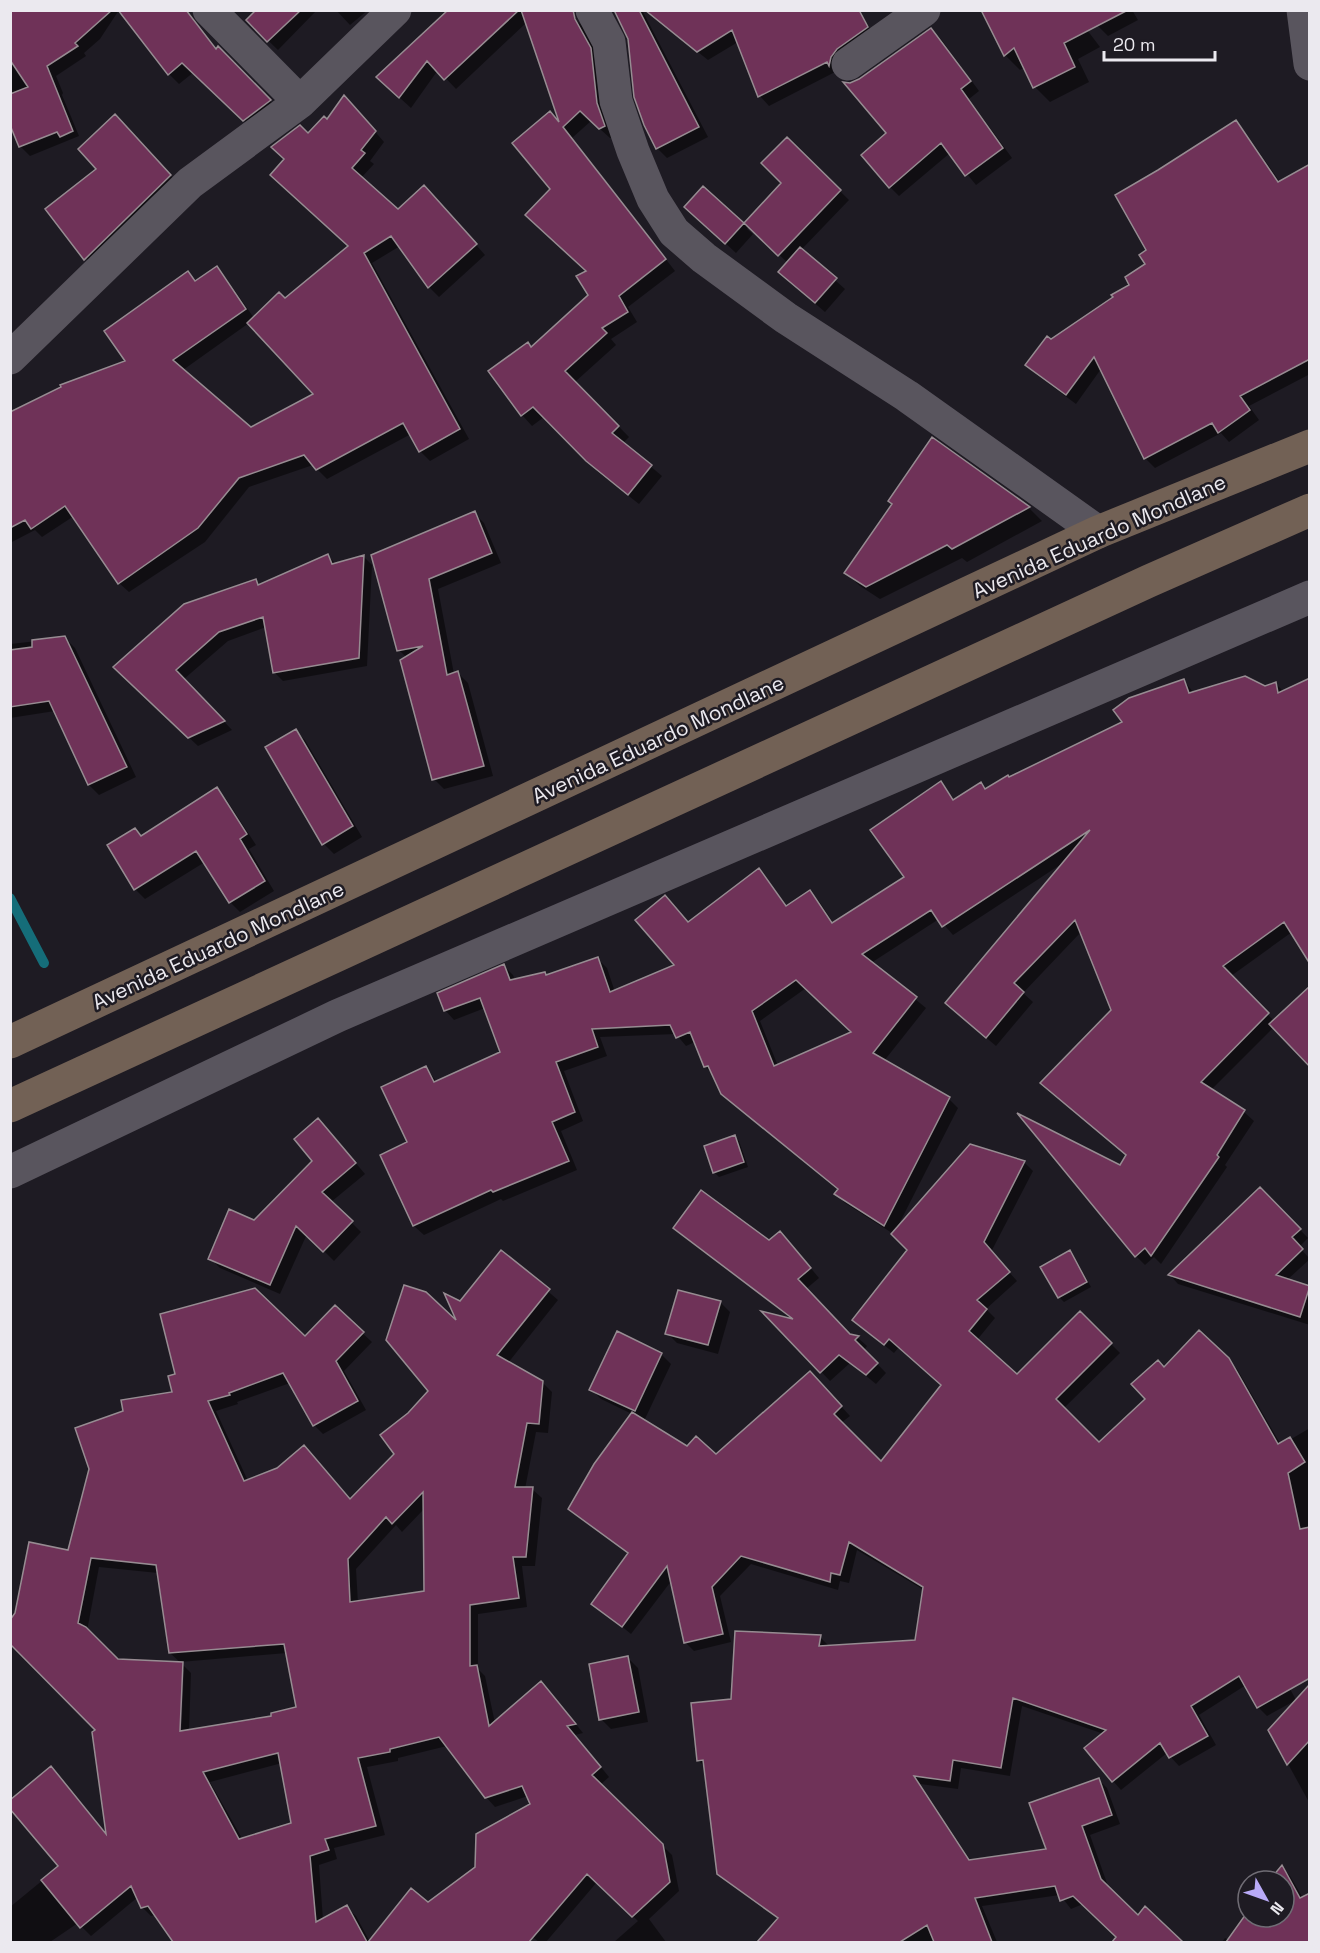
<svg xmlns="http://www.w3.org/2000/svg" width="1320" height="1953" font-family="'Space Grotesk',sans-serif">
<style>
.shadow{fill:#0007;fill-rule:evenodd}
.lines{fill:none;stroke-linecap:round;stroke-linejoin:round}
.stream{stroke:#156d79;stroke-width:10}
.building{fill:#6f3258;stroke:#978c92;stroke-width:1.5;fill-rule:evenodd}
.minor{stroke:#59555e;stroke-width:33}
.secondary{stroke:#726155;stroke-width:33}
.labels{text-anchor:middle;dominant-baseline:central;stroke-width:5;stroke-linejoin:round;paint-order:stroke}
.street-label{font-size:21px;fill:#ebe9ef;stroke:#1e1b23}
</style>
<rect width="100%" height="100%" fill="#1e1b23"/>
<!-- shadow -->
<path class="shadow" d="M10,10H119L100,39L84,53L86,56L56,76L63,93L62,95L79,136L30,156L20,146L10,121Z
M157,10H187L217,49L218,48L280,111L254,130L194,72L179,84L169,74Z
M258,10H317L278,50L248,21Z
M336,10H368L350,25Z
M450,10H563L585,28L601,60L614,137L610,138L591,121L572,138L675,271L628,307L637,322L611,339L616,345L575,382L629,437L623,443L662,476L639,504L598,472L544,417L532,426L522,415L590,296L588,271L552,189L561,124L526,23L456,89L438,70L411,108L389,88Z
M615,10H642L708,137L667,158L657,148L636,96L627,33Z
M645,10H861L853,16L864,22L873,31L837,71L769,106L760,96L738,42L708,60Z
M983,10H1072L1100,47L1078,59L1089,82L1050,102L1035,87L1025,67L1020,70L1005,55Z
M1091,10H1132L1138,20L1108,36L1098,26Z
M931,30L941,39L979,91L969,99L1012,158L976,185L950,153L899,196L890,187L888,133L851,84L860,81Z
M354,107L384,142L370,161L374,164L361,178L398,211L439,203L485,255L439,297L429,287L400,246L372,263L469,439L430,461L420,451L411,434L327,479L313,465L249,487L205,542L129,592L119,583L74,516L42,537L35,530L10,543V412L127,361L188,273L197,281L217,268L226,278L254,318L286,300L350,247L308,135L327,121ZM249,323L316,395L251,429L183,370Z
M1235,122L1245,132L1280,182L1310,166V374L1249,406L1259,420L1229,442L1221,433L1155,468L1145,458L1101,369L1076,404L1037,375L1027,365L1051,341L1131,285L1147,264L1159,172Z
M125,126L180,186L95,269L47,209L99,169Z
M787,139L849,200L801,250L845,289L825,312L790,282L788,263L749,227L747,229L753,234L736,253L696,216L703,188L744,225L783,183Z
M933,439L1029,508L1042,521L967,562L962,558L880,599L860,586L846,573L893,504Z
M474,513L484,523L501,563L438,589L454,674L458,673L468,683L493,776L444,789L434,779L407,658L399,650L373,556Z
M328,556L336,564L364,557L372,565L367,666L283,681L274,672L266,627L228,641L184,679L232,730L198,746L115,668L255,581L260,586Z
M65,638L75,648L136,777L99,795L89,785L55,711L10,718V644Z
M1184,681L1194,693L1265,688L1276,684L1284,692L1292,932L1231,976L1274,1021V1027L1211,1090L1244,1112L1254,1121L1225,1165L1227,1167L1161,1264L1154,1257L1145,1265L1136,1256L1120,1167L1128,1156L1113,1011L1081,932L1023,993L1033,1002L996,1046L956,1012L1063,863L953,935L939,919L871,963L926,1008L884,1061L949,1099L958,1108L897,1228L1024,1162L1033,1171L991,1252L1017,1281L986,1309L995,1318L977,1340L1017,1376L1080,1313L1120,1353L1063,1409L1099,1444L1147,1399L1164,1369L1199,1332L1237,1369L1281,1445L1310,1428V1627L1262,1637L1296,1700L1267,1716L1258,1707L1246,1685L1199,1715L1216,1745L1179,1766L1167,1753L1121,1790L1113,1781L1104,1734L1022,1706L1010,1776L961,1768L958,1789L920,1784L971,1861L1048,1851L1098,1779L1107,1788L1120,1824L1090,1835L1109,1889L1138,1917L1145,1909L1181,1942H1116L1119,1938L1083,1904L1071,1909L1060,1895L982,1906L997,1942H759L779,1919L728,1882L719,1873L705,1767L698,1760L733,1701L820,1637L830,1647L917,1642L924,1590L857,1550L849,1583L840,1581L838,1590L751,1564L720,1596L731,1642L694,1651L685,1642L672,1580L631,1634L598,1607L629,1554L578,1517L570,1508L632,1414L601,1399L591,1389L661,1354L671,1364L644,1421L687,1448L716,1457L819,1382L850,1416L841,1423L881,1464L942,1385L899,1347L894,1353L863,1328L909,1250L892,1233L845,1203L836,1194L839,1190L733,1103L715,1076L705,1067L695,1042L686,1046L676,1034L600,1037L607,1056L564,1071L583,1121L561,1131L577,1170L503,1201L501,1199L424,1235L414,1226L382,1155L409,1143L426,1068L437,1082L502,1053L485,1008L454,1020L445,1010L504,966L513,975L515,980L544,973L548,976L598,959L607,968L615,992L677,966L688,923L759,870L788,907L810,892L819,901L834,924L906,878L940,783L955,800L980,784L986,790L1124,723ZM806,988L853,1033L778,1066L760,1021Z
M295,730L305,740L362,837L334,854L324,844Z
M216,789L226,799L256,845L249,849L274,891L240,912L230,902L205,862L145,899L135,889V829L143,837Z
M328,1130L365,1174L331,1202L361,1232L334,1261L307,1234L280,1294L220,1268L210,1258L255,1222L314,1161Z
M735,1137L739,1141L748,1167L719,1177L714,1172Z
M1260,1189L1308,1238L1299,1247L1310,1259L1287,1280L1310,1287V1325L1178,1284L1170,1275Z
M675,1228L769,1242H789L819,1278L806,1289L850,1335L858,1338L867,1346L864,1350L886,1373L876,1384L850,1363L830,1381L766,1314L795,1321L684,1237Z
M502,1252L558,1300L508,1363L542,1382L552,1392L548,1433L536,1432L525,1489H532L542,1498L535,1566H522L527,1607L478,1614V1669L485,1676L495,1723L550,1692L583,1733L575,1735L609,1777L600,1785L672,1855L679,1891L649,1919L666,1942H614L638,1921L597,1882L546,1942H539L527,1933L532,1942H175L156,1915L151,1916L142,1907L138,1897L91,1936L78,1923L50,1942H10V1907L60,1866V1778L108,1836L97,1730L10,1642L174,1393L306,1338L335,1308L372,1342L344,1371L366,1410L323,1434L314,1425L290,1383L237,1402L238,1404L216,1411L248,1481L277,1469L304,1447L351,1500L396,1454L409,1414L430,1391L460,1326ZM424,1509L425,1593L358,1603L356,1569L396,1525L402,1532ZM99,1567L158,1573L170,1653L182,1664L117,1661L87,1631ZM287,1653L298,1708L273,1717L189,1731L191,1673L180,1662ZM181,1670H184L181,1738H178ZM447,1746L486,1797L495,1807L528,1796L532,1805L476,1868L428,1904L370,1942L356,1916L346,1907L323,1920L319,1865L337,1859L334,1848L385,1835L367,1767L398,1761V1758ZM282,1763L293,1824L243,1840L210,1782Z
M1069,1252L1074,1256L1091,1287L1064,1302L1059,1297Z
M720,1302L730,1312L718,1354L677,1343L667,1333Z
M628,1658L638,1668L648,1722L611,1729L601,1719Z
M1310,1717V1804L1270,1731Z
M1282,1868L1290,1876L1303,1898L1310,1895V1942H1222L1225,1938L1229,1940L1248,1914V1917H1284V1881H1272Z"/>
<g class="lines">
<!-- stream -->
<path class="stream" d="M10,898L44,963"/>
</g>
<!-- building -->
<path class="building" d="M10,10H112L75,43L78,46L47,66L73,131L60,137L57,132L19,147L10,125V94L28,87L10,60Z
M118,10H186L216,49L218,46L271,100L243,121L182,63L168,75Z
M256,10H301L267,42L246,20Z
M448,10H519L444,80L427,61L399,98L376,77Z
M521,10H573L575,19L591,48L597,103L605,126L599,129L580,111L563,127L666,259L619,296L628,312L602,328L607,333L565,371L619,426L612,433L652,465L628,495L586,461L533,407L521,416L488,371L528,342L531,347L588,295L576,276L586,271L525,215L550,189L512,143L550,111L559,122Z
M614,10H639L699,127L656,149L644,125L634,97L628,39Z
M645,10H859L868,27L837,49L831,57L829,66L827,62L758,97L732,30L697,52Z
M981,10H1128L1064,43L1075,67L1033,88L1014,48L1004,56Z
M931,28L971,81L961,89L1003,148L965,176L941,143L889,188L861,155L886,133L843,82L850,83L859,79Z
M344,95L376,131L361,150L365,153L352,168L398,209L424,185L477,244L428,288L391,236L364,253L460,429L419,452L403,423L316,470L304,455L239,478L198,528L118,584L65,506L31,529L25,520L10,528V412L61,387L60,385L125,361L104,331L188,271L195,281L217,266L246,309L173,360L251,427L313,394L247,323L279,292L285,298L348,246L270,175L284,159L271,147L300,125L308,133L324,116L327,119Z
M115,114L171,175L84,260L45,209L96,169L78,149Z
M1236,120L1278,182L1310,164V359L1240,396L1250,410L1218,433L1212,423L1144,459L1094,357L1066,395L1025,365L1047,336L1051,339L1113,297L1111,295L1129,285L1125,277L1145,264L1139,255L1146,250L1115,195L1158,170Z
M787,137L841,190L778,256L744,223L781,183L761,163Z
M703,186L744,223L725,244L684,207Z
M800,247L837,278L815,303L778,272Z
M932,437L1030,507L952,549L947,545L866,587L844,573L892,504L888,501Z
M475,511L492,553L429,579L447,675L458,671L484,766L432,780L400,660L423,646L397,651L371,555Z
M328,554L332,564L364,555L359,658L273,673L263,617L219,632L176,670L225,721L188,738L113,667L184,604L256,579L258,585Z
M65,636L127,767L88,785L49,701L10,707V650L32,647V640Z
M1245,676L1265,686L1276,682L1278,693L1310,678V964L1284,922L1223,966L1269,1013L1201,1082L1245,1110L1217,1155L1219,1157L1151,1256L1145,1248L1135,1257L1017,1113L1120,1165L1126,1155L1040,1083L1111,1010L1075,920L1014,983L1024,992L986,1038L945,1003L1090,830L942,927L931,910L862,954L917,997L873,1053L950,1097L884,1226L834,1194L838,1189L721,1094L708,1066L704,1067L690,1032L676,1038L670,1025L592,1029L598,1047L556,1062L575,1112L552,1122L569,1161L493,1192L491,1190L413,1226L380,1155L407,1142L381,1087L426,1066L434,1082L500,1052L480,998L444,1011L437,993L504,964L510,980L545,972L546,975L598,957L610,992L674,965L635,920L664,896L665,895L688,922L759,868L786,906L810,890L832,923L904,877L870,830L941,781L953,800L981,782L985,789L1008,775L1009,777L1122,722L1113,710L1129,698L1184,679L1189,693ZM796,980L851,1032L774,1066L752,1011Z
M296,729L353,826L322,845L265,747Z
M217,787L247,834L240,839L265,881L229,903L196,851L134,890L107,845L135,828L141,836Z
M1310,986V1067L1269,1024Z
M318,1118L356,1163L322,1192L353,1221L323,1252L296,1226L270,1285L208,1259L229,1209L254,1220L312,1161L294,1139Z
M735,1135L744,1162L713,1173L704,1146Z
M970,1144L1025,1161L984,1242L1010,1272L977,1300L987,1309L969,1331L1017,1374L1080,1311L1112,1343L1056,1399L1099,1442L1145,1399L1131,1384L1158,1360L1164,1367L1199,1330L1229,1358L1278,1444L1290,1437L1305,1462L1288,1473L1300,1529L1310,1527V1678L1257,1708L1239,1676L1191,1706L1208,1736L1169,1758L1160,1743L1112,1782L1084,1748L1106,1730L1013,1698L1001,1768L953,1760L950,1781L914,1776L969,1860L1046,1849L1029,1803L1099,1778L1112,1815L1082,1826L1101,1879L1138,1915L1145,1906L1183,1942H1112L1116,1937L1073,1896L1060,1901L1055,1886L975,1898L992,1942H934L927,1925L900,1942H757L778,1918L717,1874L703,1760L697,1761L691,1703L731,1699L735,1631L821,1635L819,1646L915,1640L923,1587L849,1542L840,1575L831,1573L830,1582L741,1556L712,1587L723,1634L684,1643L667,1566L622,1627L591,1604L628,1553L568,1509L594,1464L632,1412L687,1446L696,1436L716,1454L810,1371L842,1406L834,1414L881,1461L941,1385L889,1339L884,1345L852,1320L907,1250L891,1234Z
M1260,1187L1301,1229L1292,1237L1303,1249L1276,1275L1310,1286L1300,1317L1168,1275Z
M701,1190L769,1240L780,1231L811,1268L798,1279L850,1334L859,1336L855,1340L878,1363L866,1375L839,1355L820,1373L761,1311L793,1319L673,1228Z
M501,1250L550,1289L497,1355L543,1381L539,1424L527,1423L515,1487H533L526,1557H513L519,1598L470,1605V1666L477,1665L489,1726L541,1681L576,1724L567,1726L601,1767L592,1775L663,1844L670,1882L632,1917L587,1874L529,1942H368L411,1888L428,1902L475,1867L476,1834L530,1804L522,1786L485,1798L439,1737L390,1749V1752L358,1758L376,1826L325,1839L329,1850L310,1856L316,1922L347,1905L367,1942H173L148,1906L141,1908L131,1886L80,1928L41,1880L58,1866L10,1809V1800L51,1766L106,1834L92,1732L95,1730L10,1644V1620L15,1613L29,1542L68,1550L89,1469L75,1428L123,1411L121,1400L172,1392L168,1376L175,1374L160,1314L255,1288L305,1336L335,1305L364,1332L336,1361L358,1401L313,1426L283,1373L229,1393L230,1395L208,1401L244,1481L277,1468L304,1445L350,1499L394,1454L380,1435L408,1413L428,1391L386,1340L404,1285L426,1292L456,1320L444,1293L460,1301ZM423,1492L424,1591L350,1602L348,1559L386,1517L392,1524ZM91,1558L156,1565L169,1653L284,1644L296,1707L271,1713V1716L180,1731L183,1662L118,1659L86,1627L78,1623ZM278,1753L291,1823L239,1839L203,1772Z
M1070,1250L1087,1282L1058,1298L1040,1267Z
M678,1290L721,1301L708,1345L665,1334Z
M617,1331L662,1353L635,1411L589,1390Z
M628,1656L639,1712L599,1720L589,1664Z
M1310,1684V1740L1287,1765L1268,1730Z
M1282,1865L1300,1898L1310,1893V1942H1226L1248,1911V1917H1284V1881H1269Z"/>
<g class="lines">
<!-- minor -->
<path class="minor" d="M209,10L300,102
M592,10L609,42L616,101L633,151L653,199L674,232L704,258L786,318L907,396L1098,532
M1303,10L1310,64
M848,64L924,10
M10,358L190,183L300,102L395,10
M10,1172L337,1016L1310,597"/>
<!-- secondary -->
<path class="secondary" d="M10,1042L1098,532L1310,446
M10,1106L1149,581L1310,510"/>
</g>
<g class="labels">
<!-- street labels -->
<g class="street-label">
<text transform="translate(1099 536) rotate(-24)">Avenida Eduardo Mondlane</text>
<text transform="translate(658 739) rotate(-25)">Avenida Eduardo Mondlane</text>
<text transform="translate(218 945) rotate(-25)">Avenida Eduardo Mondlane</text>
</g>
</g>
<!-- border -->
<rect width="1320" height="1953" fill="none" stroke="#ebe9ef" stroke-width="24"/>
<!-- north arrow -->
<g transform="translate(1266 1899) rotate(130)"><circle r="28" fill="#1e1b23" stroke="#706d75" stroke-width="1.5"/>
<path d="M0-4.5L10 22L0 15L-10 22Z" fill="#b9aaf7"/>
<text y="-9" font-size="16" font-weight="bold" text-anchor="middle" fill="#ebe9ef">N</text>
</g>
<!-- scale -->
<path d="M1104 51v9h111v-9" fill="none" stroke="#ebe9ef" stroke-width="3"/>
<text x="1113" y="51" font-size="18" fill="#ebe9ef" stroke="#1e1b23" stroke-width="4.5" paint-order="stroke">20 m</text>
</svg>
